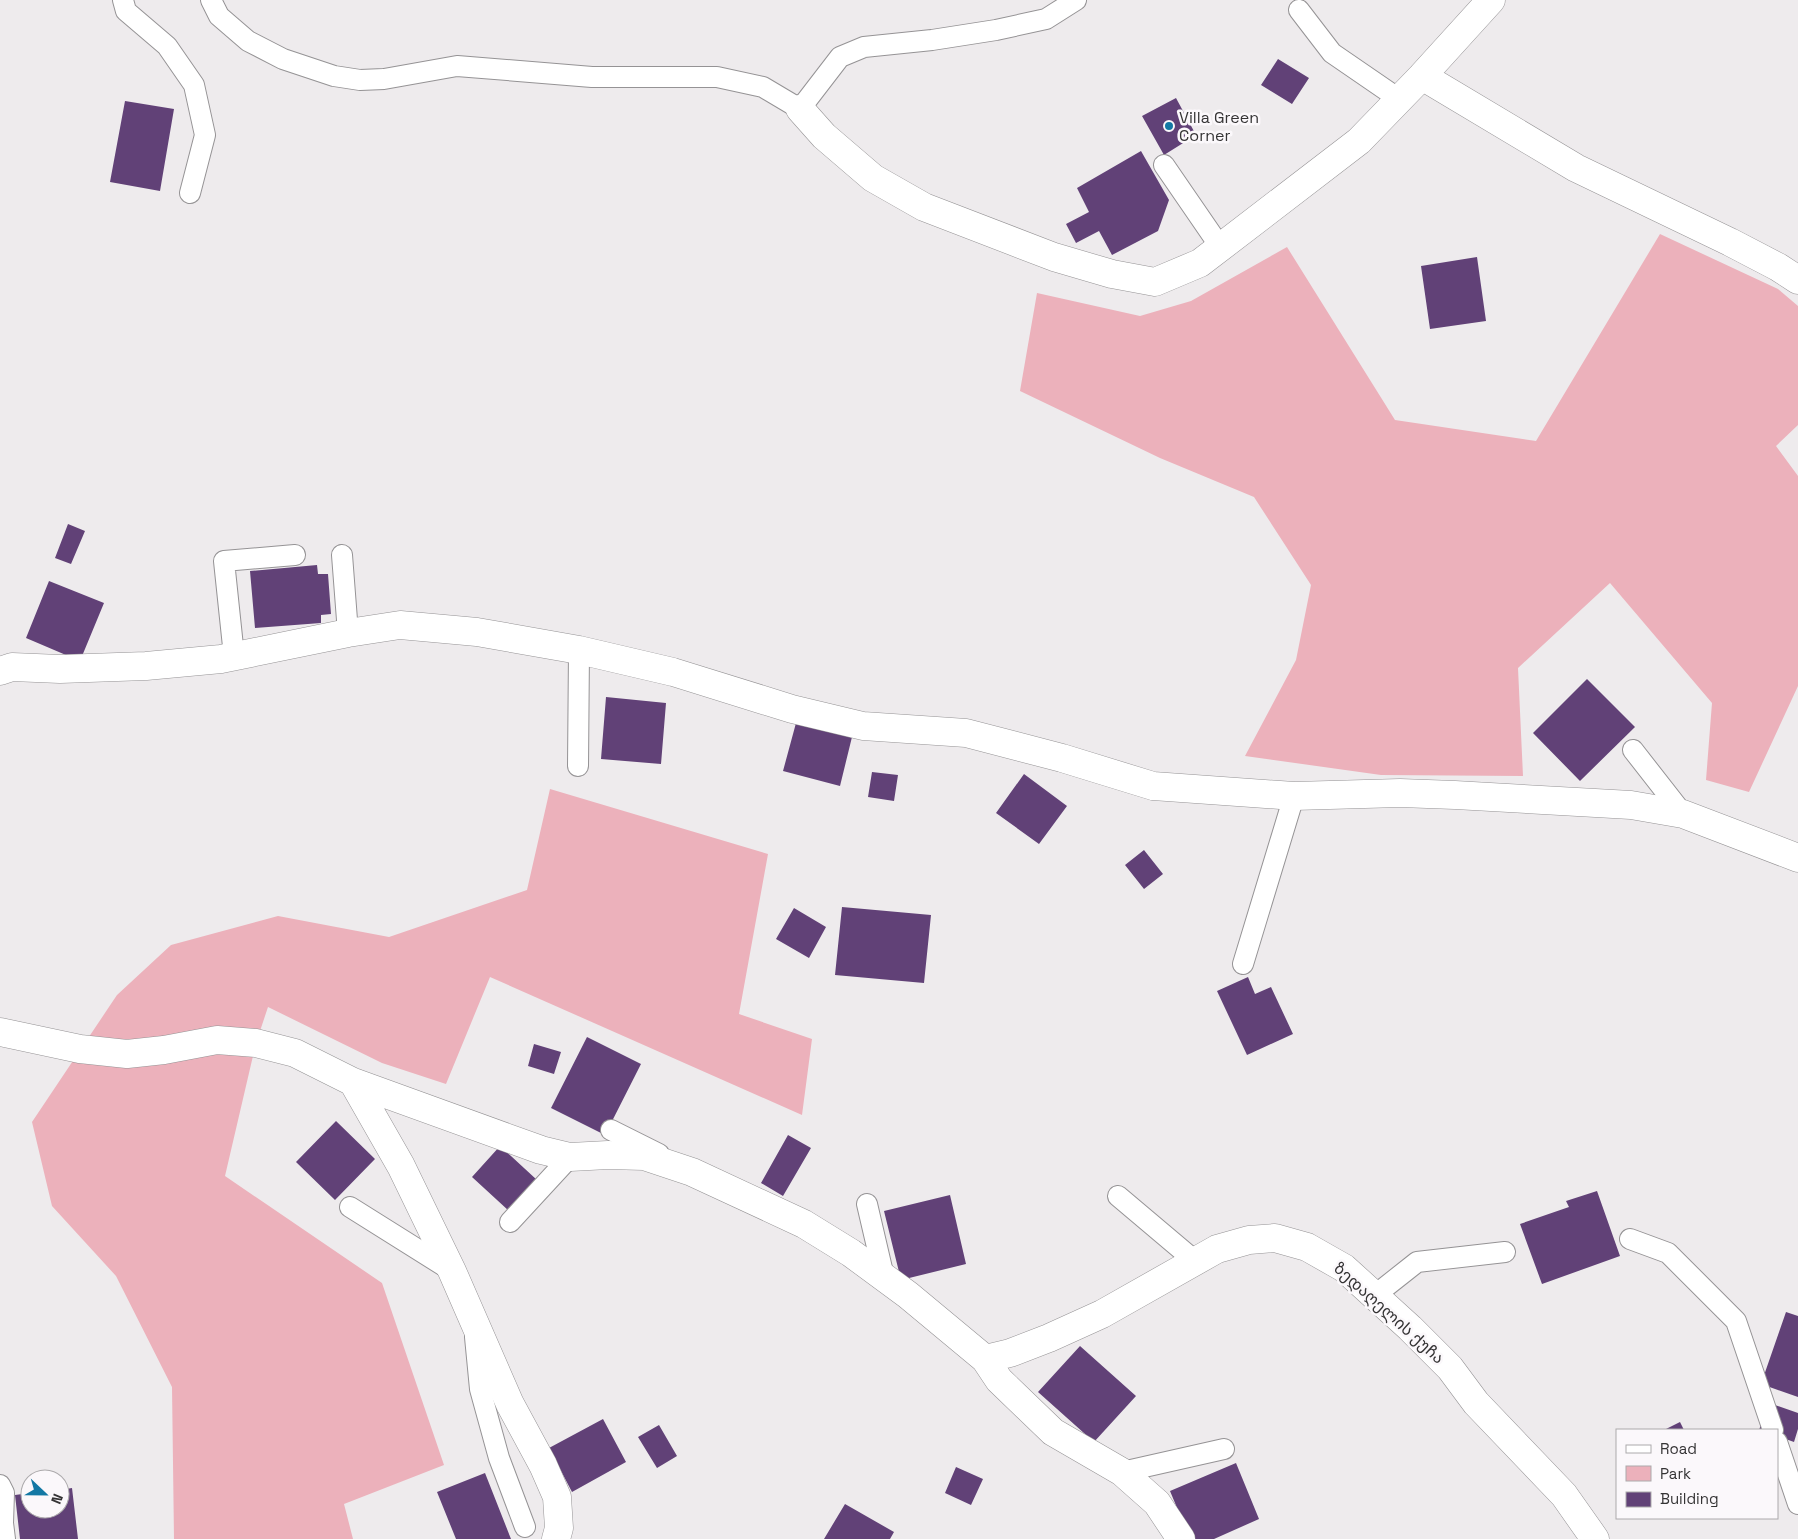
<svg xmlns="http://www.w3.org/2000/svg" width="1798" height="1539" font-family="'Space Grotesk','Noto Sans Georgian',sans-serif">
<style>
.green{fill:#ecb1bb}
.building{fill:#614177}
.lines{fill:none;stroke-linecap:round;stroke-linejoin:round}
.service-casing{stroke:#959395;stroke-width:22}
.minor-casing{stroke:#959395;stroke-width:29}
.service{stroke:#fff;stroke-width:20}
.minor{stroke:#fff;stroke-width:28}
.poi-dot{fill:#1378a4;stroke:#fbf8fb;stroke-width:2}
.labels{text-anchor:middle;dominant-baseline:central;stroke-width:5;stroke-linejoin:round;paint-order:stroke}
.poi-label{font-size:16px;fill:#353435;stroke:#fbf8fb;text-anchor:start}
.street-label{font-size:16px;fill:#353435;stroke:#fbf8fb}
</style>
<rect width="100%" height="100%" fill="#eeebed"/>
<!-- green -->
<path class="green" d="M1660,234L1778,289L1798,306V425L1776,446L1798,476V686L1749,792L1706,780L1712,703L1610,583L1518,668L1523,776L1381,775L1245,756L1296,660L1311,585L1254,497L1160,458L1020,391L1037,293L1140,316L1191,301L1287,247L1395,420L1536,441Z
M550,789L768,854L739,1014L812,1039L802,1115L490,977L446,1084L382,1063L268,1007L256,1043L225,1176L382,1283L444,1465L344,1504L353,1539H174L172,1387L116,1276L52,1206L32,1122L117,995L171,945L278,916L389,937L527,890Z"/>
<!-- building -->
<path class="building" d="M1278,59L1309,78L1292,104L1261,85Z
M1176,98L1196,135L1164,155L1142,116Z
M125,101L174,109L160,191L110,182Z
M1141,151L1169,200L1158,231L1112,255L1099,231L1076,243L1066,224L1089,212L1077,188Z
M1477,257L1486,321L1430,329L1421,266Z
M68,524L85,531L71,564L55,558Z
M317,565L318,574H328L331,614L321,615V623L255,628L250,571Z
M49,581L104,603L80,661L26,638Z
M1587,679L1635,727L1580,781L1533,733Z
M606,697L666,703L661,764L601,759Z
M796,723L852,737L840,786L783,771Z
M872,772L898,775L894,801L868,797Z
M1024,774L1067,806L1039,844L996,813Z
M1144,850L1163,874L1144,889L1125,865Z
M842,907L931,915L924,983L835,975Z
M794,908L826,927L809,958L776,939Z
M1248,977L1255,994L1271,987L1293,1034L1247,1055L1217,991Z
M587,1037L641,1064L605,1135L551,1108Z
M534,1044L561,1052L554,1074L528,1066Z
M336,1121L375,1159L335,1200L296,1162Z
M788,1135L811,1148L783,1196L761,1183Z
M500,1146L537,1180L509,1211L472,1177Z
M1597,1191L1620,1256L1542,1284L1520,1224L1569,1207L1566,1201Z
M950,1195L966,1264L901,1280L884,1211Z
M1786,1312L1798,1316V1397L1761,1384Z
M1080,1346L1136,1396L1094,1442L1038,1392Z
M1769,1403L1798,1413V1429L1794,1442L1777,1436V1430H1759Z
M603,1419L626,1462L572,1492L549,1448Z
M1680,1422L1684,1430H1664Z
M659,1425L677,1456L657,1468L638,1437Z
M1236,1463L1259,1519L1214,1539H1190L1170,1491Z
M956,1467L983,1479L971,1505L945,1493Z
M485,1473L511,1539H456L437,1492Z
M72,1488L78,1539H20L15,1495L30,1493V1509H60V1490Z
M845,1504L894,1532L890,1539H824Z"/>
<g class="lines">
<!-- service casing -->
<g class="service-casing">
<path id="service" d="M123,0L126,11L167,46L194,85L205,135L190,193
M211,0L219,16L248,41L283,59L334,76L360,80L384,79L457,66L592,77H717L763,87L800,109L840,57L864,47L932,40L996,30L1046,19L1076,0
M1299,10L1332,53L1399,99
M1164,165L1221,248
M342,555L348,633
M234,656L224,561L295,555
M1633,750L1683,814
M578,766L579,650
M1243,964L1294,796
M611,1130L659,1154
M1118,1196L1195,1261
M867,1204L884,1277
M350,1207L452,1271
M510,1222L570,1157
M1630,1239L1668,1253L1736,1321L1773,1430
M1374,1296L1417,1262L1505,1252
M475,1337L480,1389L499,1458L525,1527
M1777,1442L1798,1504
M1122,1472L1224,1449
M0,1485L4,1493L3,1523L5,1539"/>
</g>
<!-- minor casing -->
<g class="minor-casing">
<path id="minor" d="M1422,76L1576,168L1730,242L1778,267L1798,280
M800,109L824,136L873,178L924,207L1054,257L1112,274L1155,282L1200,263L1359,141L1422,76L1491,0
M0,671L12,667L60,669L146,666L221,659L348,633L400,625L477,632L579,650L673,672L792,709L863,726L966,733L1062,758L1153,786L1294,796L1400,793L1455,795L1631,805L1683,814L1798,858
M0,1032L80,1049L127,1054L164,1050L217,1040L256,1043L295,1053L353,1082L541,1150L570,1157L608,1155L644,1156L692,1172L804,1224L851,1253L908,1295L985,1359L999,1380L1053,1432L1122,1472L1157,1503L1181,1539
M353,1082L401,1166L452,1271L510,1404L543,1465L557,1497L559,1528L556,1539
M985,1359L1010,1353L1049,1338L1102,1314L1217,1249L1249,1240L1275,1238L1307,1247L1344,1268L1410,1328L1450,1368L1476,1403L1564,1495L1595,1539"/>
</g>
<!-- service -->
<use href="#service" class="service"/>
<!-- minor -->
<use href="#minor" class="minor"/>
</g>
<!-- markers -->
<circle class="poi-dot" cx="1169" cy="126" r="5"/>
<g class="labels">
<!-- poi labels -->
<g class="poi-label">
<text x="1179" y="117">Villa Green<tspan x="1179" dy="18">Corner</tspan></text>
</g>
<!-- street labels -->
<g class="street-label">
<text transform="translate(1389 1313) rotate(42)">ზედაღელის ქუჩა</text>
</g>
</g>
<!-- legend -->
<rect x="1616" y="1429" width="162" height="90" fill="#fbf8fb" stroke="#acaaac"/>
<rect x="1626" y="1445" width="25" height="8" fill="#ffffff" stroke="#acaaac"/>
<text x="1660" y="1454" font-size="15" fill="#353435">Road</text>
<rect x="1626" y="1466" width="25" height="15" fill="#ecb1bb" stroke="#acaaac"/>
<text x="1660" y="1479" font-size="15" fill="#353435">Park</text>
<rect x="1626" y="1492" width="25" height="15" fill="#614177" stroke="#acaaac"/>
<text x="1660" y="1504" font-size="15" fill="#353435">Building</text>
<!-- north arrow -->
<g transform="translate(45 1494) rotate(112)"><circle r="24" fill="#fbf8fb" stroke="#acaaac"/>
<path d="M0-4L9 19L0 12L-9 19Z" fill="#1378a4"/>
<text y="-8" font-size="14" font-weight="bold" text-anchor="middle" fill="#353435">N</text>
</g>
</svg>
